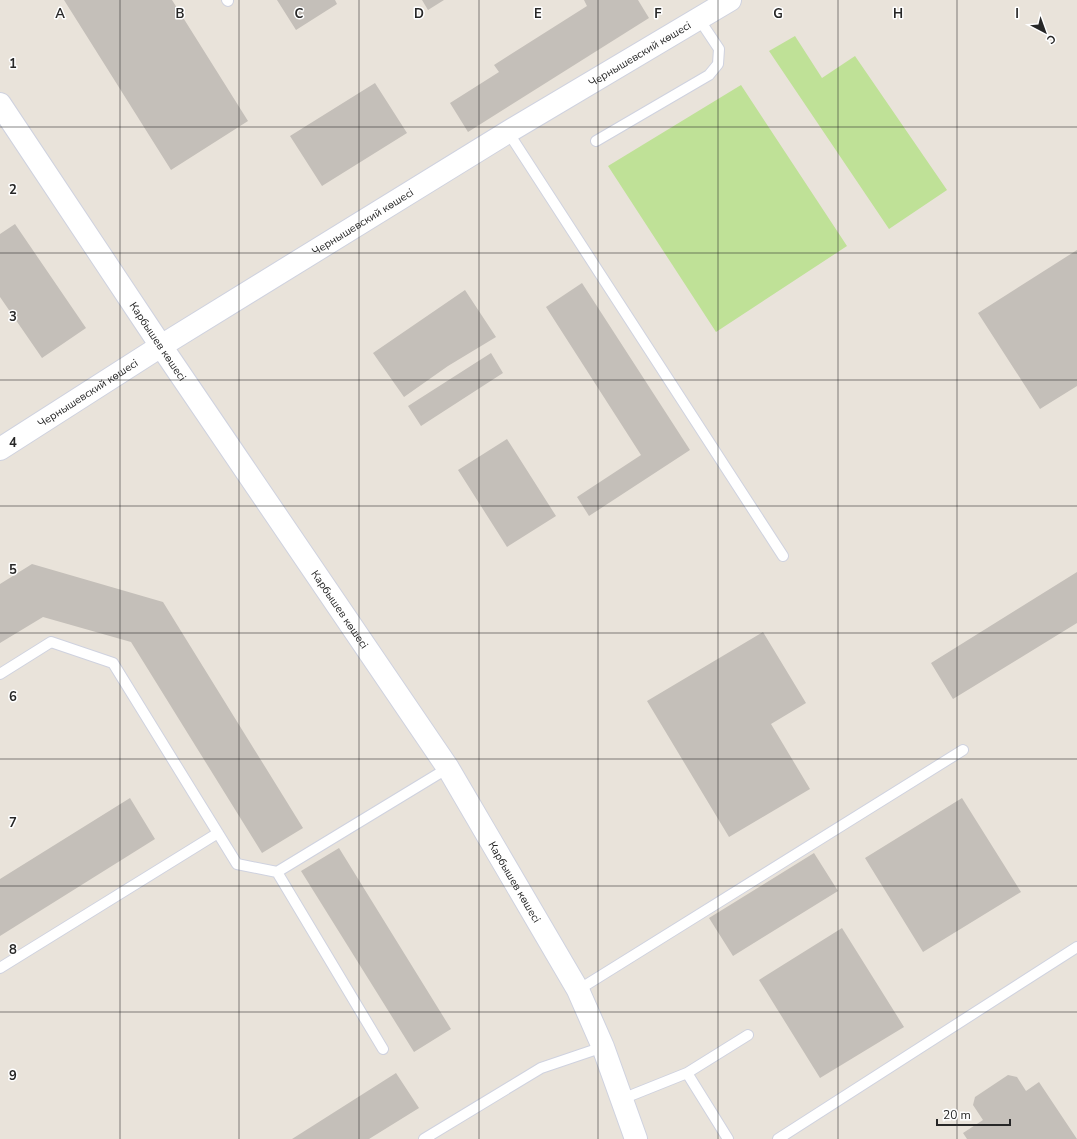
<svg xmlns="http://www.w3.org/2000/svg" width="1077" height="1139" font-family="'Nunito Sans',sans-serif">
<style>
.pitch{fill:#bfe197}
.building{fill:#c4bfb9}
.lines{fill:none;stroke-linecap:round;stroke-linejoin:round}
.lane-casing{stroke:#cfd2df;stroke-width:12}
.secondary-casing{stroke:#cfd2df;stroke-width:24}
.lane{stroke:#fff;stroke-width:10}
.secondary{stroke:#fff;stroke-width:22}
.grid{fill:none;stroke:#272727;stroke-width:1;stroke-opacity:0.55}
.labels{text-anchor:middle;dominant-baseline:central;stroke-width:3;stroke-linejoin:round;paint-order:stroke}
.street-label{font-size:11px;fill:#272727;stroke:#fff}
.grid-label{font-size:13px;text-anchor:middle;font-weight:bold;fill:#272727;stroke:#fff;stroke-width:3;stroke-linejoin:round;paint-order:stroke}
</style>
<rect width="100%" height="100%" fill="#e9e3da"/>
<!-- pitch -->
<path class="pitch" d="M795,36L822,78L855,56L947,190L889,229L769,51Z
M741,85L847,246L716,332L608,166Z"/>
<!-- building -->
<path class="building" d="M64,0H172L248,121L171,170Z
M277,0H335L337,4L296,30Z
M422,0H444L428,10Z
M584,0H638L649,18L468,132L450,103L499,72L494,65L587,6Z
M375,83L407,133L322,186L290,136Z
M15,224L86,328L42,358L0,297V234Z
M1077,250V386L1040,409L978,313Z
M582,283L690,450L589,516L577,497L641,455L546,307Z
M465,290L496,337L448,366L404,397L373,353Z
M491,353L503,373L421,426L408,406Z
M507,439L556,516L507,547L458,470Z
M32,564L163,602L303,828L262,853L131,642L43,617L0,643V584Z
M1077,572V623L953,699L931,663Z
M763,632L806,703L771,724L810,789L729,837L647,701Z
M130,798L155,839L0,936V879Z
M962,798L1021,892L923,952L865,858Z
M339,848L451,1029L414,1052L301,871Z
M814,853L838,891L733,956L709,918Z
M842,928L904,1027L820,1078L759,980Z
M396,1073L419,1108L369,1139H292Z
M1008,1075L1017,1077L1026,1091L1039,1082L1077,1139H967L963,1133L983,1120L973,1105L975,1097Z"/>
<g class="lines">
<!-- lane casing -->
<g class="lane-casing">
<path id="lane" d="M227,0L228,1
M508,132L783,556
M596,141L709,75L718,64L719,49L699,19
M0,674L51,642L113,663L237,864L277,872L448,768
M277,872L383,1049
M0,968L218,833
M578,990L963,750
M687,1073L748,1035
M622,1099L687,1073L728,1139
M424,1139L541,1068L603,1047
M778,1139L1077,947"/>
</g>
<!-- secondary casing -->
<g class="secondary-casing">
<g id="secondary">
<path id="s1" d="M0,104L161,346L448,768L578,990L603,1047L636,1139"/>
<path id="s2" d="M0,449L161,346L508,132L730,0"/>
</g>
</g>
<!-- lane -->
<use href="#lane" class="lane"/>
<!-- secondary -->
<use href="#secondary" class="secondary"/>
</g>
<!-- grid -->
<path class="grid" d="M120,0V1139M239,0V1139M359,0V1139M479,0V1139M598,0V1139M718,0V1139M838,0V1139M957,0V1139M0,127H1077M0,253H1077M0,380H1077M0,506H1077M0,633H1077M0,759H1077M0,886H1077M0,1012H1077"/>
<g class="labels">
<!-- street labels -->
<g class="street-label">
<text stroke="none"><textPath href="#s2" startOffset="752">Чернышевский көшесі</textPath></text>
<text stroke="none"><textPath href="#s2" startOffset="428">Чернышевский көшесі</textPath></text>
<text stroke="none"><textPath href="#s1" startOffset="285">Карбышев көшесі</textPath></text>
<text stroke="none"><textPath href="#s2" startOffset="104">Чернышевский көшесі</textPath></text>
<text stroke="none"><textPath href="#s1" startOffset="609">Карбышев көшесі</textPath></text>
<text stroke="none"><textPath href="#s1" startOffset="933">Карбышев көшесі</textPath></text>
</g>
</g>
<g class="grid-label">
<text x="60" y="18">A</text>
<text x="180" y="18">B</text>
<text x="299" y="18">C</text>
<text x="419" y="18">D</text>
<text x="538" y="18">E</text>
<text x="658" y="18">F</text>
<text x="778" y="18">G</text>
<text x="898" y="18">H</text>
<text x="1017" y="18">I</text>
<text x="13" y="68">1</text>
<text x="13" y="194">2</text>
<text x="13" y="321">3</text>
<text x="13" y="447">4</text>
<text x="13" y="574">5</text>
<text x="13" y="701">6</text>
<text x="13" y="827">7</text>
<text x="13" y="954">8</text>
<text x="13" y="1080">9</text>
</g>
<!-- north arrow -->
<g transform="translate(1045 32) rotate(139)" stroke="#ffffff" stroke-width="3" paint-order="stroke">
<path d="M0-3L7 15L0 10L-7 15Z" fill="#272727"/>
<text y="-6" font-size="11" font-weight="bold" text-anchor="middle" fill="#272727">С</text>
</g>
<!-- scale -->
<path d="M937 1119v6h73v-6" fill="none" stroke="#272727" stroke-width="2"/>
<text x="943" y="1119" font-size="12" fill="#272727" stroke="#ffffff" stroke-width="3" paint-order="stroke">20 m</text>
</svg>
